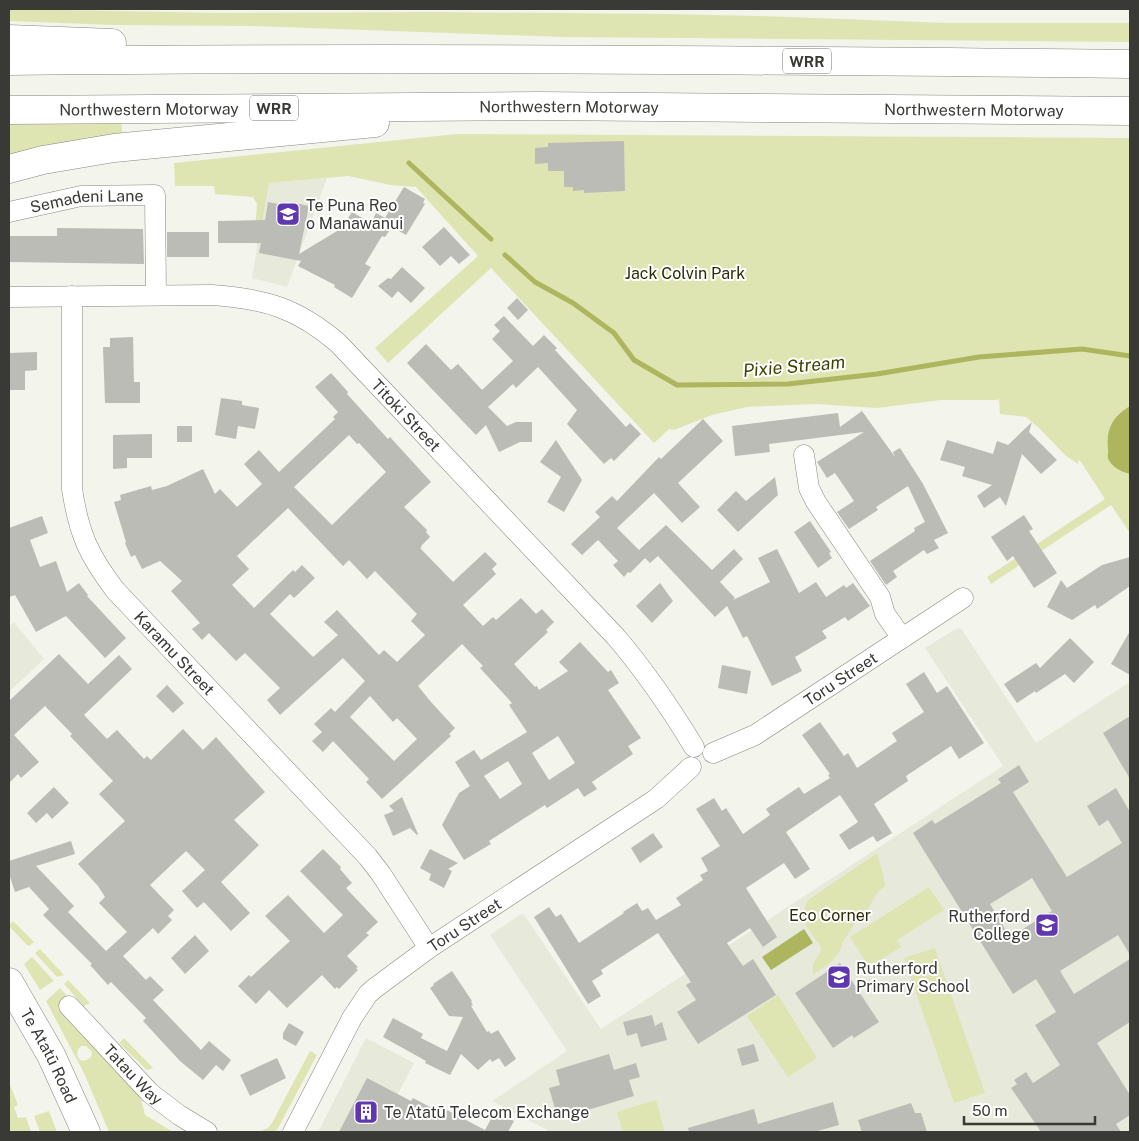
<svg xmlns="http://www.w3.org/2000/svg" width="1139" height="1141" font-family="'Public Sans',sans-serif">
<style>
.built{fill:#e7e9db}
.green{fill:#dfe5b2;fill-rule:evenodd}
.water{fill:#adb55f}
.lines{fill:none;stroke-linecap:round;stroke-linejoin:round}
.stream{stroke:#adb55f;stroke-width:5}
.building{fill:#bbbcb5;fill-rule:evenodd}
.minor-casing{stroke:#868780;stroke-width:21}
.secondary-casing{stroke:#868780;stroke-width:29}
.motorway-casing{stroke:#868780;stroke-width:29}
.minor{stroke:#fff;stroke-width:20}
.secondary{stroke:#fff;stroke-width:28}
.motorway{stroke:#fff;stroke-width:28}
.labels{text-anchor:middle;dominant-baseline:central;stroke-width:4;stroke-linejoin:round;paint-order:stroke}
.shield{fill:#fff;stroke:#747472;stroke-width:1}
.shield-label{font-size:15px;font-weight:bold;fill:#393936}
.street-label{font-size:16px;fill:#393936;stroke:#fff}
.poi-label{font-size:16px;fill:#393936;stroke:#fff;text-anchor:start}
.park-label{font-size:16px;fill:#2b2d08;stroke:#fff}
.water-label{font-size:18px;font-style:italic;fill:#3f4200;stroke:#fff}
</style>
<rect width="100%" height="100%" fill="#f3f4ec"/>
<!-- built -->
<path class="built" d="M327,178L287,287L252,278L268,183Z
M14,622L44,659L9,692V627Z
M961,628L1036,743L1130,682V1132H551L492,1101L567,1051L490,935L523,913L601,1029L1003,766L925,648L954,630Z
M366,1038L414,1063L378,1132H318Z"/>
<!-- green -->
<path class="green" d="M9,9L224,13L437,12L670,14L759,16L949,23H1130V42L563,37L251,26L114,25L9,21Z
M121,121L123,140L9,157V122Z
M457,134L1130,138V533L1111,505L991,584L987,577L1105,499L1081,462L1078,460V464L1065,455L1039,428L1026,417L1000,414L999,399L996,400H941L877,408L816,404L747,407L712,415L674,430L669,429L654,443L491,268L388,363L375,348L478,256L416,187L391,185L348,176L269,183L258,245L254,242L257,204L253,197L215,194L214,186H175L174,163Z
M877,853L884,878L885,886L877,893L865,914L856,921L843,942L840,951L831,962L813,975V964L822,949L801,918L808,900Z
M929,887L944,910L897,940L901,947L869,967L850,937Z
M13,921L34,942L29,946L27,945L9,926Z
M935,948L985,1093L954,1103L904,958Z
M40,949L64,975L57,977L35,953Z
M32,957L54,981L40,990L24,964Z
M68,980L90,1003L84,1006L64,984Z
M60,988L70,999L134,1086L141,1100L145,1115L173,1132H109L84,1073L46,1001ZM81,1046H86L92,1052L91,1057L87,1060L82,1061L77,1056L78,1049Z
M778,995L817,1058L788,1077L747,1016Z
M124,1038L153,1068L147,1070L119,1043Z
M310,1051L317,1055L278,1128L275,1132H259L268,1128L272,1123Z
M9,1082L18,1105L14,1107L18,1118L26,1117L31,1132H9Z
M656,1100L665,1132H623L617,1112Z
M49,1111L57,1132H40L34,1116Z"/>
<!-- water -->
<path class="water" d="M1130,406V474C1122,472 1111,467 1108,458C1107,455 1109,452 1108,449C1106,429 1112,417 1130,406Z
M804,929L813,943L771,970L762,957Z"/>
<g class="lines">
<!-- stream -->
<path class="stream" d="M409,163L491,239
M505,255L535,282L573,303L614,333L634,360L677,385L788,384L877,374L979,357L1082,349L1130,356"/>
</g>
<!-- building -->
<path class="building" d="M624,141L625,191L584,193V190L573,191V187H564V171H548V163L535,164V148L548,147V143Z
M404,187L425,199L423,203L425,204L406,235L392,227L385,237L382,236L365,264L371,267L352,298L334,287L335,285L298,266L301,261L259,253L261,243H218V221L265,220L268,202L294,207L295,203L309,206L299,254L347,225L344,224L352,212L371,223L376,213L385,218Z
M444,227L470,255L459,264L451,256L440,266L422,247Z
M57,228L143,229L144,264L9,262V236H57Z
M167,232H209V257H167Z
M402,267L425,288L411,303L398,291L392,298L378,286L388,278L391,279Z
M517,298L528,310L518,320L507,308Z
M504,316L533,346L544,335L557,348L555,350L626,427L630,423L641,434L614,461L611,458L604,464L567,424L577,410L538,367L516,388L513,384L488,407L507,426L516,422H532V442H520L499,452L486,425L476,435L407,363L426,344L451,370L458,364L482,390L513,361L492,339L500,331L494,325Z
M133,337L134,382H140V403H105L103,347H110V338Z
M37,352V370L25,371V390H9V353Z
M331,373L348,392L347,394L388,439L390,437L431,482L404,507L427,530L426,532L430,537L421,546L422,547L420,548L453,582L485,552L497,564L492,569L496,574L463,605L483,626L493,617L496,620L521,598L536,614L542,609L554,622L546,630L548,632L514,664L535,687L537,686L539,690L568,671L559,662L580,642L608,672L611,670L619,683L608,690L641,738L628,746L633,754L592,782L597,789L584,797L578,788L547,808L545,805L489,841L491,844L464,860L442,825L459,793L470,786L455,762L474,750L481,760L527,732L509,705L512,703L480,668L483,666L462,644L418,686L431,702L455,728L449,734L451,736L382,799L366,782L369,779L333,741L323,752L312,741L322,732L314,724L331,708L335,712L365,681L343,658L280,715L267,700L280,688L245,653L236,661L209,633L202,640L192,629L200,623L171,591L182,581L160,561L142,569L135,555L131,557L125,543L126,542L114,502L121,500L120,495L151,486L152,490L167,486L203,469L215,494L220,489L237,507L262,484L244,464L259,450L279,472L335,419L333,417L338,412L315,387ZM349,435L357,444L359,443L386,472L332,525L294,487ZM288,508L343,566L349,560L367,579L375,571L417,614L411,621L425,635L397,662L384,650L379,655L337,610L324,622L338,635L313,657L270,614L290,594L294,598L315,578L302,565L295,572L293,570L254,608L232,585L249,569L237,556ZM370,696L393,722L397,718L417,739L394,761L350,717ZM558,736L575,763L549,780L532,753ZM508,761L522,784L500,799L484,776Z
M221,398L242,401V405L259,408L255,429L238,426L236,439L215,435Z
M862,411L895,457L893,452L900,448L923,484L948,533L934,540L939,548L927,554L924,550L893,571L897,577L886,585L870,561L915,531L914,528L925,522L908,486L876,507L878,510L849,529L837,512L854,501L835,473L827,478L817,462L864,432L769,444L770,452L735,456L732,426L838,413L840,427Z
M703,419L723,441L678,483L700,507L682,523L654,493L617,528L639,550L666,525L712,570L734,549L743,559L720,582L735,598L733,600L770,582L758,558L777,549L799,593L816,582L826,597L844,585L846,588L853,583L870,606L848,621L845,617L822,631L827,638L795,657L802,671L772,686L747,636L743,638L727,606L715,617L658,556L650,563L645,558L630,573L628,572L624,577L613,565L618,561L598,540L582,555L571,544L600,517L595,512L612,496L617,501L659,457L661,459Z
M1032,422L1029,432L1057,460L1041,474L1022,454L1006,506L1000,497L984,508L977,496L992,485L962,476L965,467L940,460L947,440L993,454L997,441L1008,445Z
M177,426H192V442H177Z
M152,434V458H127V468L113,469V435Z
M556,440L582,480L564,512L547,502L561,477L540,462Z
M775,477L778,495L738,532L717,510L736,491L746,501Z
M1024,515L1033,529L1029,531L1057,573L1034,588L1013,556L1007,561L991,537Z
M42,516L48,533L30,540L40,567L56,561L67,592L79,583L88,595L87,596L126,638L105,658L66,616L36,632L15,595L9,597V528Z
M810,521L831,552L829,553L832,558L818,568L794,532Z
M1130,557V586L1097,609L1095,605L1072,620L1047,607L1061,580L1067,588L1102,565Z
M660,583L673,601L652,623L636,606Z
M1130,631V675L1111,664Z
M1070,638L1094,662L1074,683L1065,674L1036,693L1035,691L1017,703L1004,684L1036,663L1040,668Z
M59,654L88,684L119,655L132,669L84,715L107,739L117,730L144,759L147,756L151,760L183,729L203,750L216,737L265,792L234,820L259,845L221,882L250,913L231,931L204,902L197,908L182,891L205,870L186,851L150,885L174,910L168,916L172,920L158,934L153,928L123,956L146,980L150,976L164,990L153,1000L201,1050L209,1041L231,1060L223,1071L216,1065L203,1080L180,1061L143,1021L146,1018L111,982L108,985L90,965L92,964L43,915L49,909L29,887L15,892L9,874V861L71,841L75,854L36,866L74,906L68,912L106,951L127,932L99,903L105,897L98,886L78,864L125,821L99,794L113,781L70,736L72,734L45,706L14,735L39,762L21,778L18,774L9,783V701Z
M722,665L751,671L747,694L718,688Z
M924,672L937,693L947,686L984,743L959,759L951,746L906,776L908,781L874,804L892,833L877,842L873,836L849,850L839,835L858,822L840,795L786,832L810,869L795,879L784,863L746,888L777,937L763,947L750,928L727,943L743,966L753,959L776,995L698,1044L677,1012L696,1000L686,985L691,982L658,933L601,970L603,974L592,981L601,996L588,1004L534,917L549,907L556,917L561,914L579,943L624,913L623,912L637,903L642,911L648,908L656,920L681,905L676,898L703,880L700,875L708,871L701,858L720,846L696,809L714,798L722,811L726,808L743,834L770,815L766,809L799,787L804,794L830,778L828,775L830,774L802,735L820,722L844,756L848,753L857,768L897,741L892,733L924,712L906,684Z
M167,685L184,703L173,713L156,696Z
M1130,716V779L1103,733Z
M1019,765L1029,782L1013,792L1067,877L1122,843L1108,820L1099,826L1087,806L1116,788L1130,812V955L1118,935L1060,971L1074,994L1130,959V1022L1097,1043L1130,1095V1115L1116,1124L1121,1132H1041L1011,1088L1017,1084L1014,1080L1026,1072L1033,1083L1060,1065L1035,1025L1056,1012L1036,979L1013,994L913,833L932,820L935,824L1001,783L998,779ZM1032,878L1052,911L1010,937L990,904Z
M54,787L69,803L52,819L47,813L36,823L27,813Z
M402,797L418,834L417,835L410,828L393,836L384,815L394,811L389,806Z
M653,833L663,847L640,863L631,848Z
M323,849L341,867L340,869L352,883L346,888L378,922L366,933L369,935L347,956L358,967L356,968L358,970L339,989L337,987L335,989L322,975L287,1008L269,990L256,1004L238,986L249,975L251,977L290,941L265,916L288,895L324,933L343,915L300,871Z
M430,849L458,863L448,869L452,871L444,888L429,880L431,874L420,868Z
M195,935L209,951L185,974L171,958Z
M840,963L879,1022L854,1038L852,1035L833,1048L795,993Z
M452,971L472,1001L471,1002L473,1005L471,1006L487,1032L489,1031L491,1034L498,1030L516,1059L505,1067L499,1058L492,1062L490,1059L478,1070L461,1054L450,1075L425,1063L426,1061L383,1037L393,1018L423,1034L421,1038L447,1051L463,1017L449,1016L430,988L434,985L433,984Z
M652,1015L655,1026L662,1022L667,1040L641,1047L637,1033L627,1036L623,1022Z
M289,1023L304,1032L296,1046L283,1039V1033Z
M754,1044L759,1061L742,1066L737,1049Z
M609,1054L614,1070L636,1063L640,1077L629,1080L634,1096L558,1119L549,1088L560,1085L556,1070Z
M277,1058L286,1078L250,1096L240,1075Z
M367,1078L411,1101L413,1098L445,1115L447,1110L485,1130L497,1108L512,1116L510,1119L514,1121L508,1132H339Z
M833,1102L839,1125L814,1132H689L688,1128L754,1109L758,1124Z
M911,1103L915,1113H921L927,1132H862L858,1120Z"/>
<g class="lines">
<!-- minor casing -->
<g class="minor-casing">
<g id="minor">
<path id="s1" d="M9,212L81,196L155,195L156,295"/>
<path id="s2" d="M72,296V489C79,534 88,554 115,590L368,857L381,874L429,948"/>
<path id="s3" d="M9,297L212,295C266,299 297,308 338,343L616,637C645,671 671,709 694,747"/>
<path d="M804,455L809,488L816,502L880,597L885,614L902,638"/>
<path id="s4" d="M713,753L755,735L963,598"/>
<path id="s5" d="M69,1006L150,1093L179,1115L207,1132"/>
<path id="s6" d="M293,1132L352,1018L368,994L375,988L429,948L656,799L691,767"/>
</g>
</g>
<!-- secondary casing -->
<g class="secondary-casing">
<g id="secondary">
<path id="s7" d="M9,982L51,1055L86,1132"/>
</g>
</g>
<!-- motorway casing -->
<g class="motorway-casing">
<g id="motorway">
<path d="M9,39L112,43"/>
<path d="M9,61C383,57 756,60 1130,64"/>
<path id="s8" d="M9,110L538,106L1130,111"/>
<path d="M9,169L43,160L114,148L375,123"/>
</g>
</g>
<!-- minor -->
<use href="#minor" class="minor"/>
<!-- secondary -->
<use href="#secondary" class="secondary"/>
<!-- motorway -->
<use href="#motorway" class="motorway"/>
</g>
<!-- icons -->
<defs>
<g id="school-square" transform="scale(1.25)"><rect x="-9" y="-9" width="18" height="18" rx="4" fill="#5f37af" stroke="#fff"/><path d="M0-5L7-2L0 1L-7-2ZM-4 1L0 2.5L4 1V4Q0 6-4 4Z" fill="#fff"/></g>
<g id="building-square" transform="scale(1.25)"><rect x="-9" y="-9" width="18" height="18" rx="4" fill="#5f37af" stroke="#fff"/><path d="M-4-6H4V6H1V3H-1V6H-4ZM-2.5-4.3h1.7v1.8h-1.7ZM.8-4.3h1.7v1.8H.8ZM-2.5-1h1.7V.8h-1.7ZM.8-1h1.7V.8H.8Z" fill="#fff"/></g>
</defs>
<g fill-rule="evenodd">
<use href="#school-square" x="288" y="214"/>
<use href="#school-square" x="1047" y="925"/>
<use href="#school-square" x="839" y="977"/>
<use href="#building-square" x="366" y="1112"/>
</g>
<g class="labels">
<!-- shield labels -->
<g class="shield">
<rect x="783" y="48.5" width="48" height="25" rx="4"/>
<rect x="250" y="95.5" width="48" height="25" rx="4"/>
</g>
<g class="shield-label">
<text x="807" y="61">WRR</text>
<text x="274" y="108">WRR</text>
</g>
<!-- street labels -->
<g class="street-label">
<text stroke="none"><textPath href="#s8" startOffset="560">Northwestern Motorway</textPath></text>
<text stroke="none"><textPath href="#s8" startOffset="140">Northwestern Motorway</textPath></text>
<text stroke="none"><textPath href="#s8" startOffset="965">Northwestern Motorway</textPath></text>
<text stroke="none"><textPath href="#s1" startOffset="79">Semadeni Lane</textPath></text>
<text stroke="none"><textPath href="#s3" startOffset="440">Titoki Street</textPath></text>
<text stroke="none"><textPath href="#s2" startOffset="391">Karamu Street</textPath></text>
<text stroke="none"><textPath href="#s4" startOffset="148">Toru Street</textPath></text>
<text stroke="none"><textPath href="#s6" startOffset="276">Toru Street</textPath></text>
<text stroke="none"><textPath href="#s7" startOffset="84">Te Atatū Road</textPath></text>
<text stroke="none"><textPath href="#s5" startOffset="94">Tatau Way</textPath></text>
</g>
<!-- poi labels -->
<g class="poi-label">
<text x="306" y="205">Te Puna Reo<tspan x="306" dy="18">o Manawanui</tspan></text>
<text x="1030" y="916" text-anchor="end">Rutherford<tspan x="1030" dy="18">College</tspan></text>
<text x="856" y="968">Rutherford<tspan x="856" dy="18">Primary School</tspan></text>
<text x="384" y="1112">Te Atatū Telecom Exchange</text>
</g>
<!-- park labels -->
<g class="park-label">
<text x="685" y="273">Jack Colvin Park</text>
<text x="830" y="915">Eco Corner</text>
</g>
<!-- water labels -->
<g class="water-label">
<text transform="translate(794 366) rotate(-5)">Pixie Stream</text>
</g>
</g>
<!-- border -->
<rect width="1139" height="1141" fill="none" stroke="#393936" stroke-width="20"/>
<!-- scale -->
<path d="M964 1116v8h131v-8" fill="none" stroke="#393936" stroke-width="2.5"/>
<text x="972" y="1116" font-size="15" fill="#393936" stroke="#ffffff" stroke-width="4" paint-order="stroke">50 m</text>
</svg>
